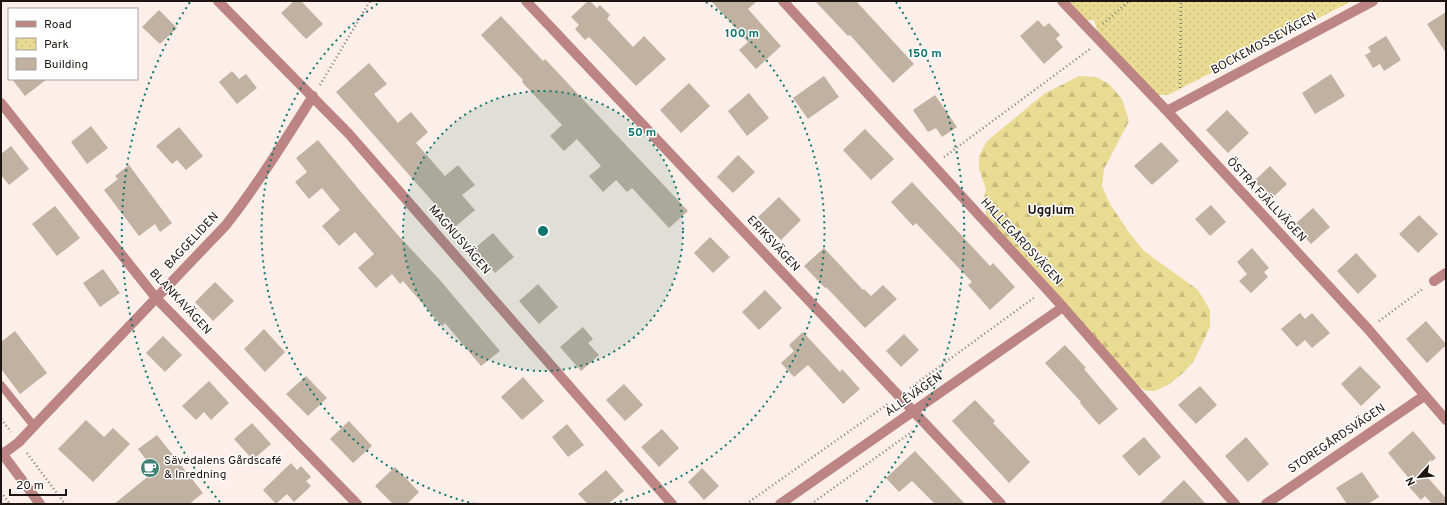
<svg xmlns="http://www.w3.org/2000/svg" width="1447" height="505" font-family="Overpass,sans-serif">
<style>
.forest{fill:url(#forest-firs)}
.park{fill:url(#park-dots)}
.building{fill:#c0b1a1}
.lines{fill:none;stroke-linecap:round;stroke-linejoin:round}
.path{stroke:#877d78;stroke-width:2.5;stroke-dasharray:1 3;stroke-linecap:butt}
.service{stroke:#bc8483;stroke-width:8}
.minor{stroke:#bc8483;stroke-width:10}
.tertiary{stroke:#bc8483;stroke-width:10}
.ring{fill:none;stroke:#0f766e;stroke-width:2;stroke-dasharray:2 4}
.labels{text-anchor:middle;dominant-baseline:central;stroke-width:3;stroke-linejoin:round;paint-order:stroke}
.street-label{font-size:12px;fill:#1e1613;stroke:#fff}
.poi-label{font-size:12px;fill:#1e1613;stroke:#fff;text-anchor:start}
.neighbourhood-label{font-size:13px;font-weight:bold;fill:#1e1613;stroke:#fff}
.centre{fill:#0f766e;stroke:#fff;stroke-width:2}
.ring-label{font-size:12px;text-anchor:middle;font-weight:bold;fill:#0f766e;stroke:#fff;stroke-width:3;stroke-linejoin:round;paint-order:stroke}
</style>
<defs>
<pattern id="forest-firs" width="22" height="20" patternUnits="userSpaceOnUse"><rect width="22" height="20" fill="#eadb92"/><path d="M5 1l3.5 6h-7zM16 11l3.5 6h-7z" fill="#c8bb7d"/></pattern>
<pattern id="park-dots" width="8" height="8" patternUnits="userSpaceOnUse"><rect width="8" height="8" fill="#eadb92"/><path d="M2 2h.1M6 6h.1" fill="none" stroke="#c8bb7d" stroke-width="1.8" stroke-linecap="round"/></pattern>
</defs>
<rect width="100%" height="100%" fill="#fceee8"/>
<!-- forest -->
<path class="forest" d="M1079,76L1096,77L1109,84L1122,99L1129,121L1104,169L1102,186L1110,204L1128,231L1144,251L1198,290L1210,310V327L1194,361L1183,373L1168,385L1155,391H1146L1134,383L987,217L983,203L986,189L979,169V156L987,141L1044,94Z"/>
<!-- park -->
<path class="park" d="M1069,1H1352L1168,95H1159L1152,91L1099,35L1094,20H1086Z"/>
<!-- building -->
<path class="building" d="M294,1H301L323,24L306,39L281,13Z
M588,1H590L597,8L600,5L610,15L607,19L633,47L644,36L666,59L636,86L589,37L585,40L575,29L579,25L571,17Z
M711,1H757L748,9L781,46L756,69L739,50L748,42Z
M815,1H856L914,64L893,83L850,35L848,36Z
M159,10L177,28L160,44L142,27Z
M1446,12V53L1427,24Z
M501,16L543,61L545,59L688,211L669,228L632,188L627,192L616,180L603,192L589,176L601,166L577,139L564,151L550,136L562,125L522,82L523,80L481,35Z
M1038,20L1044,27L1049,23L1060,35L1056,39L1063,47L1044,64L1020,36Z
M1386,36L1401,60L1384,71L1380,64L1373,68L1365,55L1371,52L1368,47Z
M369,63L387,84L374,94L398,123L411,112L428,132L416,143L445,176L458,165L475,185L462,195L475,210L455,227L336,92Z
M232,71L239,79L246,74L257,88L237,104L219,82Z
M1331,74L1345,96L1315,114L1302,93Z
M824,76L839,97L808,119L793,98Z
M12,79H47L25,96Z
M689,83L710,106L681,133L660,110Z
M749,93L769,118L747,136L728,111Z
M935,95L957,127L942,137L936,128L928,132L913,110Z
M1227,110L1249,133L1228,153L1206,130Z
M91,126L108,148L87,164L71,142Z
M179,127L203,156L186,170L177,160L172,164L156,146Z
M865,129L894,159L871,180L843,150Z
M318,140L361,192L397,234L439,279L500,351L481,366L445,323L442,326L403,281L400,284L392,274L376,288L358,268L374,254L355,232L339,246L322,226L340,210L322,188L309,199L295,182L307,172L296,158Z
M1161,142L1179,161L1152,185L1134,166Z
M11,146L29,169L9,185L1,175V154Z
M738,155L755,172L733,193L717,177Z
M129,165L172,223L160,232L155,224L139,236L104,190L118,179L115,176Z
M1270,166L1287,184L1271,199L1254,181Z
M912,182L990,266L993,263L1015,287L990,310L968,285L972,282L916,223L913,226L891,202Z
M779,197L801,220L781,240L758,217Z
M1211,205L1226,222L1210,236L1195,219Z
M55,206L80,238L57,256L32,224Z
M1313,208L1330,227L1311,244L1294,225Z
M1419,215L1438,234L1418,253L1399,234Z
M493,233L514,257L495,273L474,249Z
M710,237L730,257L713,273L694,253Z
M824,248L863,290L864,289L871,296L883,285L897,299L865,328L826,287L825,288L804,266Z
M1252,248L1269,268L1264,272L1268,277L1251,293L1239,281L1247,274L1237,262Z
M1356,253L1377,276L1358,294L1337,271Z
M103,269L120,293L100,307L83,283Z
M215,282L234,301L213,321L195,302Z
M538,284L558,307L539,324L519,301Z
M765,290L782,308L759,330L742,312Z
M1300,313L1305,319L1312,313L1330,333L1312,348L1305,340L1297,347L1281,329Z
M1426,321L1446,344V345L1427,363L1406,339Z
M583,327L593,339L588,343L599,355L581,371L560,347Z
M264,329L285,352L265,372L244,349Z
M15,331L47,373L20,394L1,369V342Z
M803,332L840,372L842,369L860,389L843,404L808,365L794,377L781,363L794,351L789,345Z
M904,334L919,350L901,367L886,351Z
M163,336L182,355L165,372L146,353Z
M1065,345L1086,368L1084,369L1118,409L1099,425L1080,403L1081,402L1045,363Z
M1360,366L1381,387L1361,406L1341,384Z
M306,376L327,398L308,416L286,394Z
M523,377L544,401L522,420L501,397Z
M209,381L229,403L211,420L204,412L196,420L182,406Z
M624,384L643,405L625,421L606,400Z
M1200,386L1217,405L1196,424L1178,405Z
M975,400L995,421L993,423L1030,462L1009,483L952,421Z
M86,420L104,437L113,428L130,444L93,482L58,449Z
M349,421L372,446L353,463L330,439Z
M252,423L271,444L253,460L234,439Z
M567,424L584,445L568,457L552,437Z
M662,429L679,448L659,467L641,447Z
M1413,431L1436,458L1421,470L1446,498V504H1432L1425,496L1421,500L1408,486L1412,482L1388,453Z
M157,435L203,493L189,504H114L155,471L138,449Z
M1144,437L1161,457L1139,476L1122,456Z
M1246,437L1269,464L1248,482L1225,456Z
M915,451L965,504H935L912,481L899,492L886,478Z
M291,463L297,470L301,466L311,477L306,481L311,486L294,502L287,494L276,504L263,490Z
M395,467L419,492L407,504H393L375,486Z
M702,468L719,486L704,500L688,482Z
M606,470L624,491L608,504H588L578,494Z
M1362,472L1379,497L1368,504H1347L1336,488Z
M1184,480L1206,504H1159Z"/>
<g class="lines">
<!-- path -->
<path class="path" d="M1103,24L1129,1
M320,85L370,1
M1180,88L1181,1
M944,157L1090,49
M1379,321L1424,288
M910,388L1035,297
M1,419L11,432
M27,453L65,504
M1,492L10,504
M746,504L888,404
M811,504L913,431"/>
<!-- service -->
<path class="service" d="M1,385L34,426"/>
<!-- minor -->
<path class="minor" d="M218,1L349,134L672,504
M526,1L1001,504
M783,1L1063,307L1235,504
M1062,1L1167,111L1368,329L1446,420
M1,103L156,298L357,504
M1167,111L1373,1
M1434,281L1446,273
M3,454L19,442L34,426L226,225C258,184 285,140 313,96
M780,504L1063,307
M1266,504L1424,396"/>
<!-- tertiary -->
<path class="tertiary" d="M1,452L40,504"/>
</g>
<!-- distance rings -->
<circle cx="543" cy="231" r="140" fill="#0f766e" fill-opacity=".12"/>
<g class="ring">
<circle cx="543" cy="231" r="140"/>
<path d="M475 504A281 281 0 0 1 380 2M706 2A281 281 0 0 1 611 504"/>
<path d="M220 502A421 421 0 0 1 190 2M896 2A421 421 0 0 1 866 502"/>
</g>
<!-- icons -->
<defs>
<g id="cafe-disc" transform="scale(1)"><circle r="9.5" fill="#418373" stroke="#fff"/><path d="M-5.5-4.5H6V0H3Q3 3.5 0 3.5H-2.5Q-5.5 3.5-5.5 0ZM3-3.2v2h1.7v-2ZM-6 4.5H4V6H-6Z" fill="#fff"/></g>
</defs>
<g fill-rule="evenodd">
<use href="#cafe-disc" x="150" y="468"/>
</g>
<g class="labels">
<!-- street labels -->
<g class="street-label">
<text transform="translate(1264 44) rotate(-28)">BOCKEMOSSEVÄGEN</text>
<text transform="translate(1266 200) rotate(47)">ÖSTRA FJÄLLVÄGEN</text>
<text transform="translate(459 240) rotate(49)">MAGNUSVÄGEN</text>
<text transform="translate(192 241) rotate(-47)">BAGGELIDEN</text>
<text transform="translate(1021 242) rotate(47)">HALLEGÅRDSVÄGEN</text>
<text transform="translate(773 244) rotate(47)">ERIKSVÄGEN</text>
<text transform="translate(180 302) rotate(47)">BLANKAVÄGEN</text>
<text transform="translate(914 395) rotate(-35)">ALLÉVÄGEN</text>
<text transform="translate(1337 439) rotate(-34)">STOREGÅRDSVÄGEN</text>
</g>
<!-- poi labels -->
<g class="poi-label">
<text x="164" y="461">Sävedalens Gårdscafé<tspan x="164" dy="14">&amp; Inredning</tspan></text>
</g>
<!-- neighbourhood labels -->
<g class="neighbourhood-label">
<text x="1051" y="211">Ugglum</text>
</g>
</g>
<circle cx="543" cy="231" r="6" class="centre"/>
<g class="ring-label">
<text x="742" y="37">100 m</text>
<text x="925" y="57">150 m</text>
<text x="642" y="136">50 m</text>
</g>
<!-- border -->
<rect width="1447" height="505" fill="none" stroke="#1e1613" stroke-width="4"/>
<!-- legend -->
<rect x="8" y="8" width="130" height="72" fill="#ffffff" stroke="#a5a2a1"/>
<rect x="16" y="21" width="20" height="6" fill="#bc8483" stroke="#a5a2a1"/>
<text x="44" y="28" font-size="12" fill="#1e1613">Road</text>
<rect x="16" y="38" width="20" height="12" fill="url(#park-dots)" stroke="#a5a2a1"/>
<text x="44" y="48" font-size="12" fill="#1e1613">Park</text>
<rect x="16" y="58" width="20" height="12" fill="#c0b1a1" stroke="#a5a2a1"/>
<text x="44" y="68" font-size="12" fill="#1e1613">Building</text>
<!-- north arrow -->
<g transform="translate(1419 477) rotate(243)" stroke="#ffffff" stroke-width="3" paint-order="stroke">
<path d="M0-3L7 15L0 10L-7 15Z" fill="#1e1613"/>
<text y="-6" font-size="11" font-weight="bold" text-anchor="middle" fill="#1e1613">N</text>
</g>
<!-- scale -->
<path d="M10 489v6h56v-6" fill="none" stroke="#1e1613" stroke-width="2"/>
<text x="16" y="489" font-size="12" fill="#1e1613" stroke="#ffffff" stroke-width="3" paint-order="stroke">20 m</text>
</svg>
